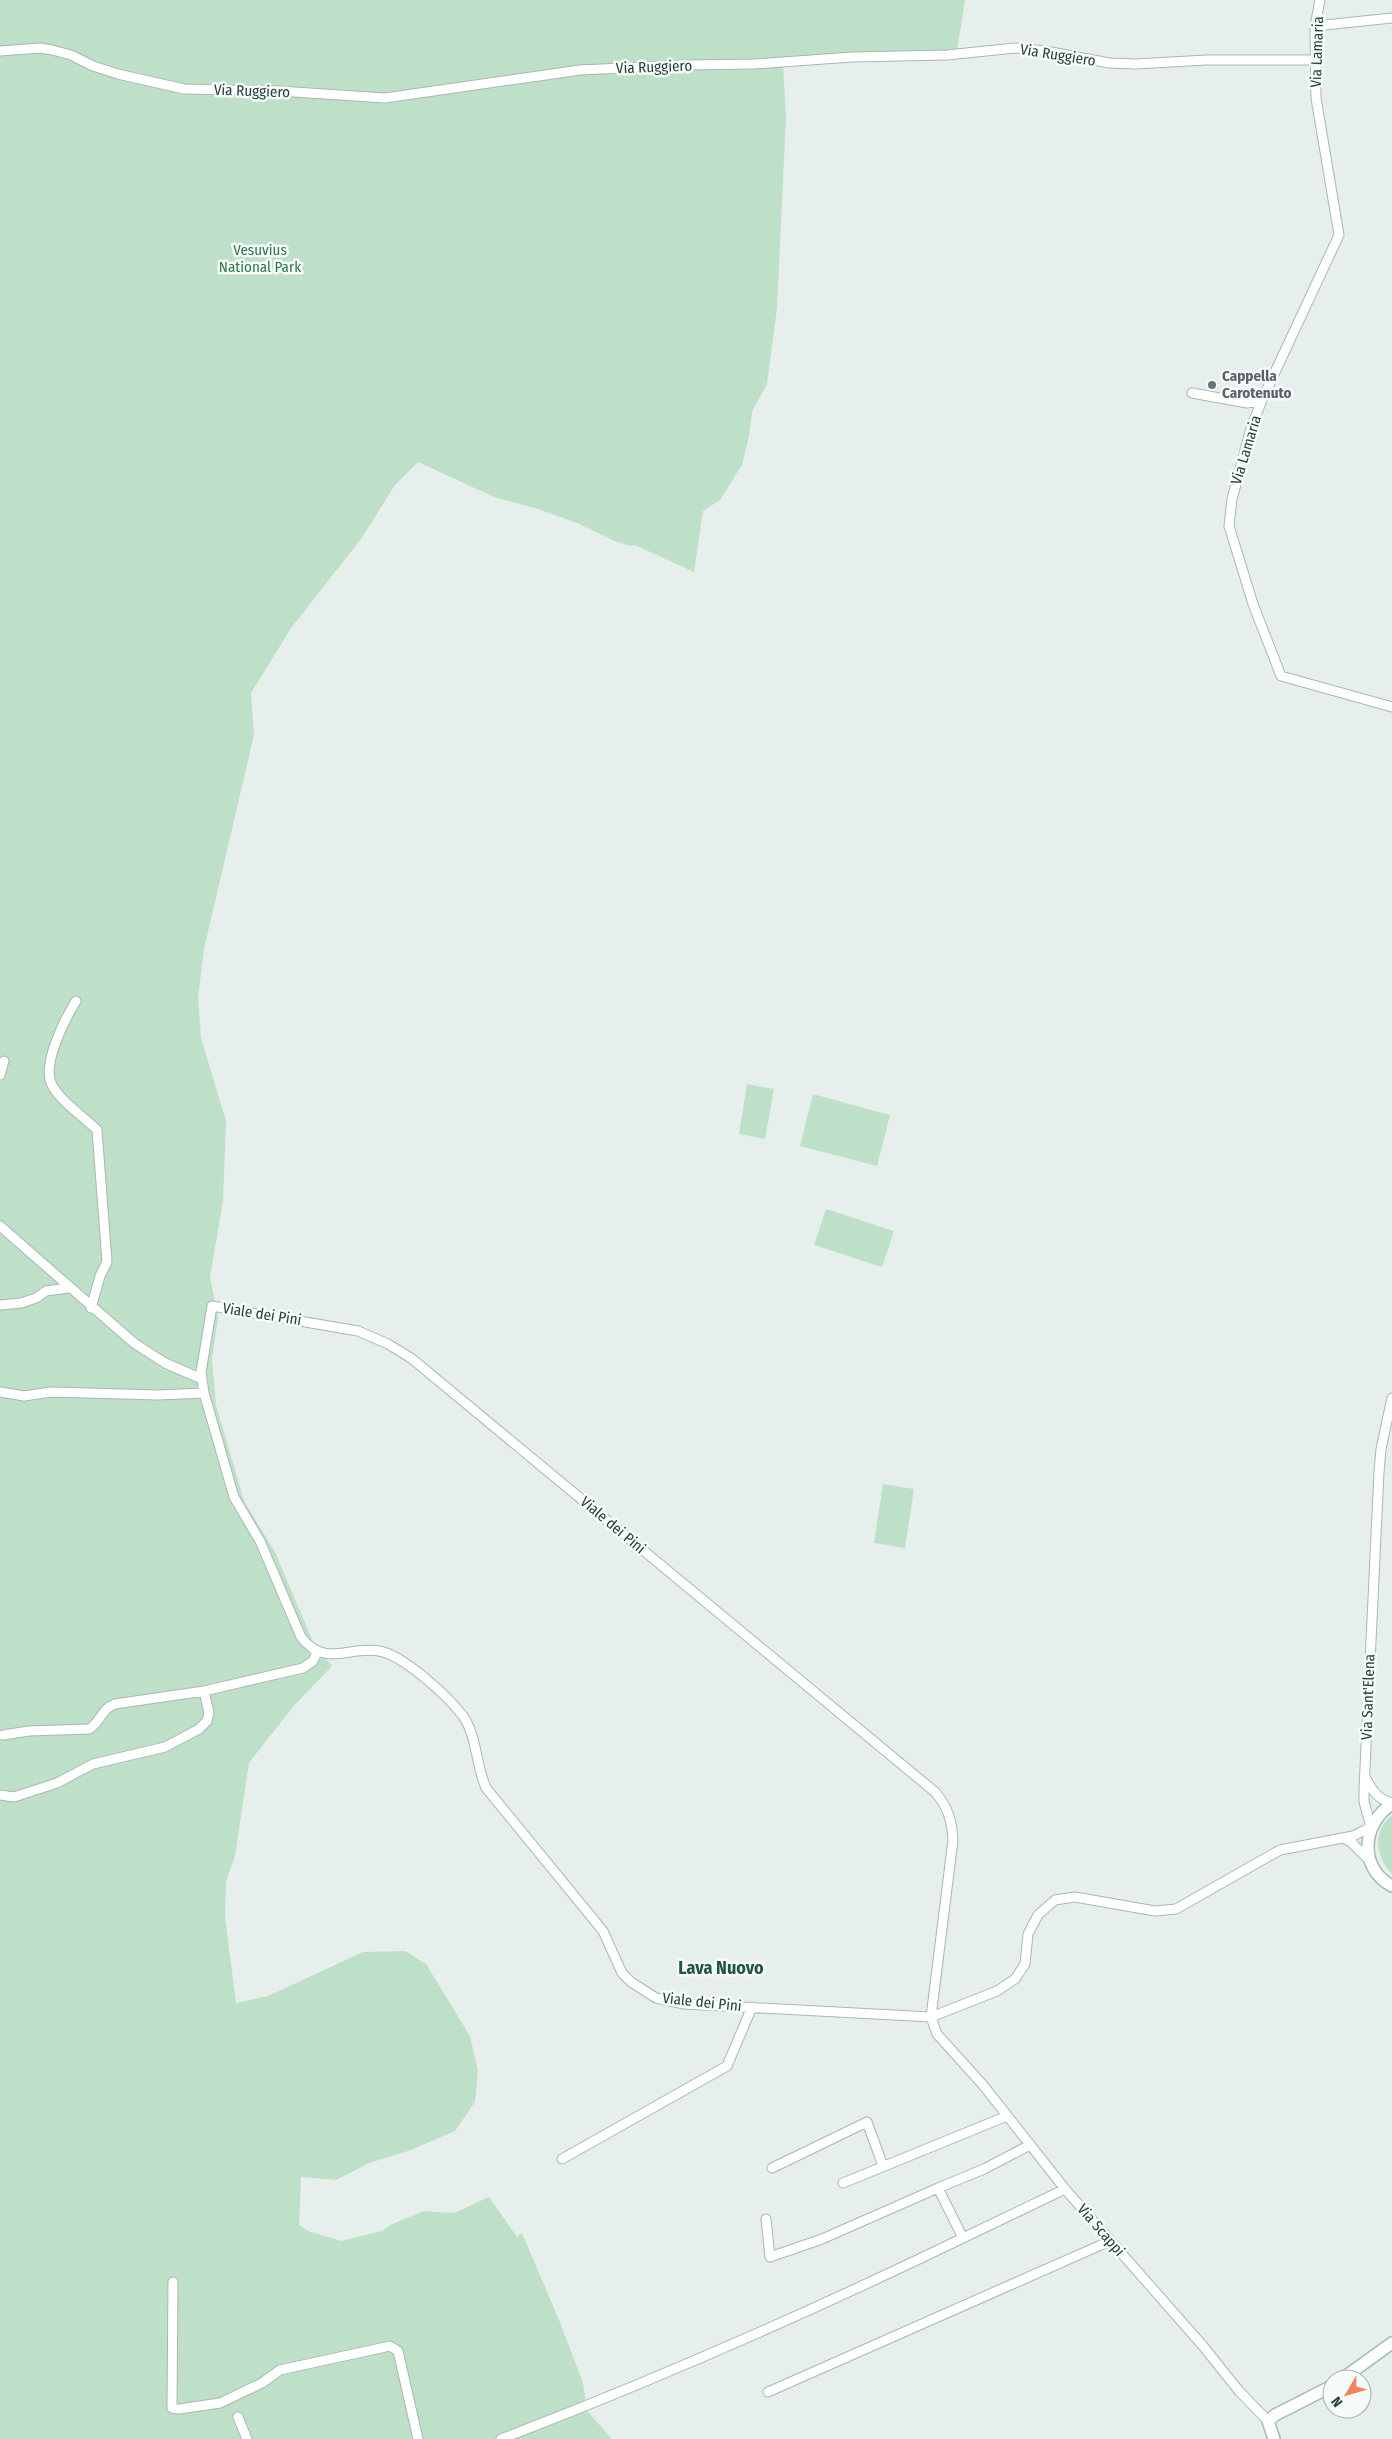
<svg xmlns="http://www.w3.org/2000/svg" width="1392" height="2439" font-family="'Fira Sans Condensed',sans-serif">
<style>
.green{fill:#bfe0c8}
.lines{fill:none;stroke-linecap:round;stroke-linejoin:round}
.street-casing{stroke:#a8b8b2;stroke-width:11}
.secondary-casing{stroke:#a4bbb3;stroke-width:14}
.street{stroke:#fff;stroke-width:9}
.secondary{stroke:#fff;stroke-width:11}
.worship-dot{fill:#6b7280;stroke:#f7fbf9;stroke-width:2}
.labels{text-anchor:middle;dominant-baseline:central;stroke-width:5;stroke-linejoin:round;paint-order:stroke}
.street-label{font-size:15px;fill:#24423a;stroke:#f7fbf9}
.park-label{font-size:15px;fill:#2d7a4b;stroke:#f7fbf9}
.worship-label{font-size:15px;font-weight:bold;fill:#5b616d;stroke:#f7fbf9;text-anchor:start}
.quarter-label{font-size:18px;font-weight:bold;fill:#1f5548;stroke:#f7fbf9}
</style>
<rect width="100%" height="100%" fill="#e6efeb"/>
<!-- green -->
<path class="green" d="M0,0H965L956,57L942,60L855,58L783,64L786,118L777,308L767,384L752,412L749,436L742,465L720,500L703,511L694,572L635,545L631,546L615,541L577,523L538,509L494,497L418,462L395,485L361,539L291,628L251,693L254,735L204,949L198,997L201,1038L226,1121L223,1201L210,1277L218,1317L212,1360L216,1405L244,1501L275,1552L313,1642L332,1666L292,1708L249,1763L235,1856L226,1881L225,1917L236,2003L268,1996L363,1952L405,1951L426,1964L470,2036L478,2071L475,2102L455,2131L411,2150L369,2163L336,2180L301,2177L299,2225L308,2231L341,2241L382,2231L392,2224L424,2211L454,2213L489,2197L517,2237L522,2233L559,2320L583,2383L587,2411L612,2439H0Z
M747,1084L774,1089L765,1139L739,1134Z
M813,1094L890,1115L877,1166L800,1146Z
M826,1209L894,1231L882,1267L814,1245Z
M883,1484L914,1489L905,1548L874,1543Z
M1392,1815V1874C1375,1856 1372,1832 1392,1815Z"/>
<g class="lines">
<!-- street casing -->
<g class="street-casing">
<path id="street" d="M1320,0L1315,26L1316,98L1339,235L1262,400L1251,428L1232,499L1229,526L1253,604L1281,676L1392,707
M1315,26L1392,18
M0,51L40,48L52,50L71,55L93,66L118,74L184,89L279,91L385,98L580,70L686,65L754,64L852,57L947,55L1015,48L1046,51L1109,63L1136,64L1206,60H1315
M1192,393L1247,403L1262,400
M76,1001C65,1019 41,1065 52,1085C61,1102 83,1116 97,1130L107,1262L100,1276L91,1308
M0,1075L4,1061
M0,1226L134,1343L165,1363L202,1379
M0,1305L21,1303L36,1298L46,1291L68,1288
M0,1392L24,1396L51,1392L158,1395L204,1393
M3,1735L29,1731L89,1729C100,1723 101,1709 115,1704L204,1691L303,1668L313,1661L317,1652
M1365,1777C1372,1790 1377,1799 1392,1803
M0,1795L14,1797L57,1783L93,1764L165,1747L199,1729L207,1721L209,1713L204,1691
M1343,1838L1351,1842L1369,1860
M562,2159L727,2066L752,2007
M772,2168L867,2122L883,2166
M843,2183L1007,2116
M938,2188L984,2169L1030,2145
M963,2238L1065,2189
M173,2282L172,2408L179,2409L220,2403L262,2383L280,2370L390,2346L398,2351L418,2439
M768,2392L1110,2241
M238,2417L247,2439
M1268,2421L1239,2391L1203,2346L1065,2189L983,2085L937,2034L931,2017L953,1840C952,1821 948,1807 935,1792L411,1358L388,1344L358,1331L212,1306L201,1372L204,1393L234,1497L260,1541L301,1637C325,1668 347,1646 379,1651C403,1655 448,1696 463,1716C477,1736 476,1766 486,1788L603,1931L622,1973L631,1982L656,1998L684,2004L931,2017L997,1991L1015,1979L1025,1964L1028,1934L1038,1915L1055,1900L1075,1897L1155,1911L1176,1909L1280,1850L1353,1836L1371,1827L1364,1802V1789L1379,1472L1381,1449L1392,1398
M501,2439C658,2379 812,2311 963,2238L938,2188L822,2239L770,2257L766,2219"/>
</g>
<!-- secondary casing -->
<g class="secondary-casing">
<path id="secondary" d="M1392,1804C1362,1823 1358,1868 1392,1886
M1342,2379L1392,2343
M1274,2439L1268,2421L1275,2415L1332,2386"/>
</g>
<!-- street -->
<use href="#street" class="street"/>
<!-- secondary -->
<use href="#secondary" class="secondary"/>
</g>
<!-- markers -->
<circle class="worship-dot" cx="1212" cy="385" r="5"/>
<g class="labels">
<!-- street labels -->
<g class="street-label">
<text transform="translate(1317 52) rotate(-88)">Via Lamaria</text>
<text transform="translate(1058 55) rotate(9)">Via Ruggiero</text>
<text transform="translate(654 67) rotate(-2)">Via Ruggiero</text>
<text transform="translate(252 91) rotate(2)">Via Ruggiero</text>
<text transform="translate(1246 450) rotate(-73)">Via Lamaria</text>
<text transform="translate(262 1314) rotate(9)">Viale dei Pini</text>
<text transform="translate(613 1525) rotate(40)">Viale dei Pini</text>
<text transform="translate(1368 1697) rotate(-88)">Via Sant'Elena</text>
<text transform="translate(702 2002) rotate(6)">Viale dei Pini</text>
<text transform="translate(1101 2230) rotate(49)">Via Scappi</text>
</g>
<!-- park labels -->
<g class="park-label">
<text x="260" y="250">Vesuvius<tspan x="260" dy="17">National Park</tspan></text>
</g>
<!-- worship labels -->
<g class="worship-label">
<text x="1222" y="376">Cappella<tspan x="1222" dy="17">Carotenuto</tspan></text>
</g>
<!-- quarter labels -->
<g class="quarter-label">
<text x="721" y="1968">Lava Nuovo</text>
</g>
</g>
<!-- north arrow -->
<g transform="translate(1347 2394) rotate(232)"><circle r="24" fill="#f7fbf9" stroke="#a3b1ad"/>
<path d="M0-4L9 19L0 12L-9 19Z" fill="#f4845f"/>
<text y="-8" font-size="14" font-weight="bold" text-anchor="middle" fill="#24423a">N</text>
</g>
</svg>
